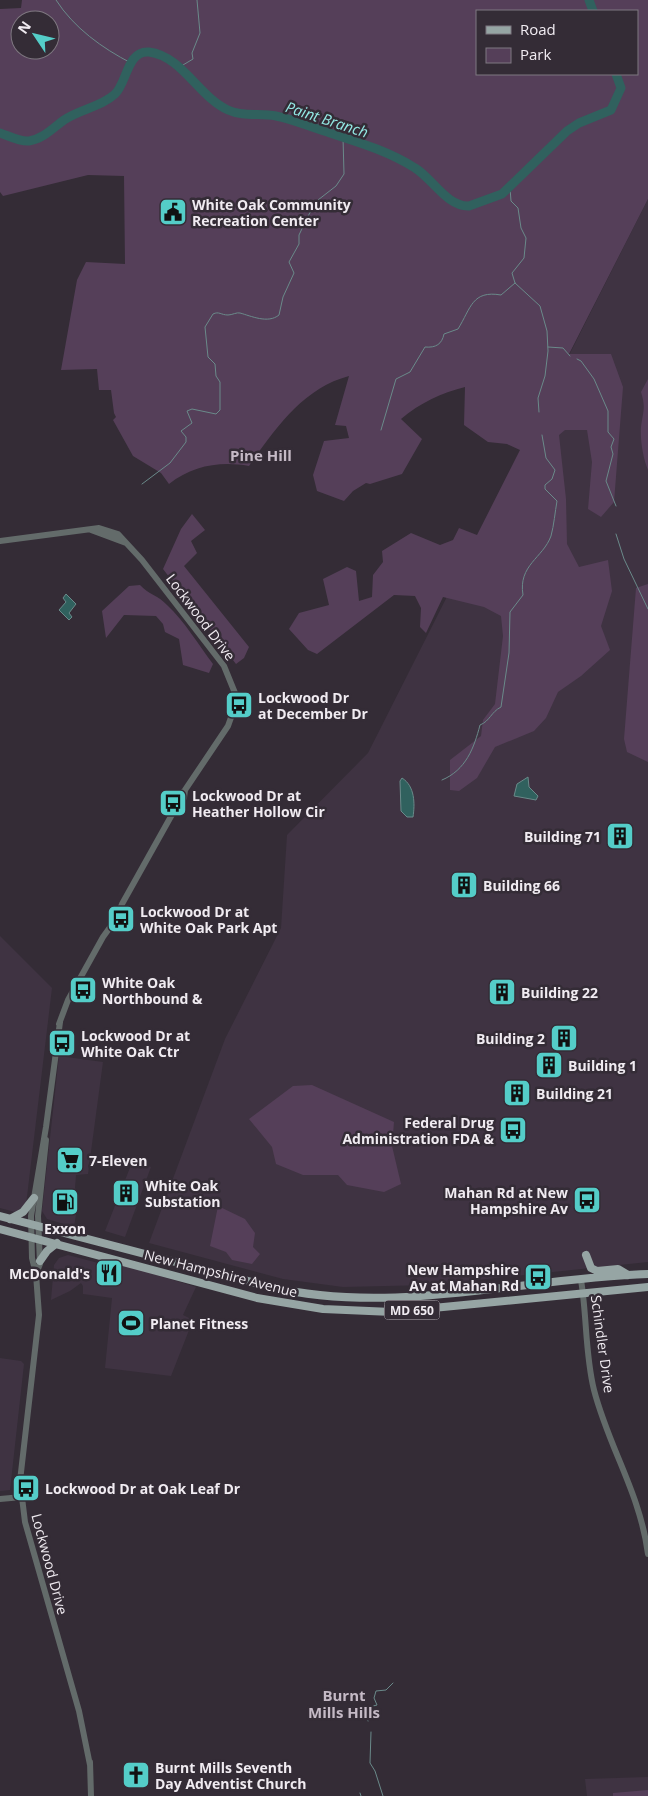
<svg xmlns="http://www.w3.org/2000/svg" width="648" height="1796" font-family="'Open Sans',sans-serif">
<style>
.built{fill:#3f3342}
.green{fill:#553f59;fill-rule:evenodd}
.water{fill:#30615e;stroke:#6a8a8a}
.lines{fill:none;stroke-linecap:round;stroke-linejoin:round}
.stream{stroke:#6a8a8a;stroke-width:1}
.river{stroke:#30615e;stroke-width:9}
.minor{stroke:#636b6a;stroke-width:6}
.major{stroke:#96a5a4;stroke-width:8}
.labels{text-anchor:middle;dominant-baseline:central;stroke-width:5;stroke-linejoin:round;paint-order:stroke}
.shield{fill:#342c36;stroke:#b8b2b9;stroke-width:1}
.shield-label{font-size:12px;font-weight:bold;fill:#f0ebf1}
.poi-label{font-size:14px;font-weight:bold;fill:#f0ebf1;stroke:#342c36;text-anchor:start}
.street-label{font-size:14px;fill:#f0ebf1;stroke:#342c36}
.water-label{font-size:15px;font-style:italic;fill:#94eae5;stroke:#342c36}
.neighbourhood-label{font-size:15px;font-weight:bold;fill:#c5bac6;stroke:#342c36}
</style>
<rect width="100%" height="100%" fill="#342c36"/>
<!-- built -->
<path class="built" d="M648,199V1262L429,1285L343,1287L283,1279L149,1243L225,1039L281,928L287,835L368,753Z
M0,936L52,988L26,1205L15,1212L0,1208Z
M59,1056L103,1062L88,1174L76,1175L75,1188L79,1196L74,1227L47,1219L42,1211Z
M133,1160L151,1167L125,1237L105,1231Z
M68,1255L102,1264L103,1260L131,1267L196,1287L183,1315L193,1320L171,1376L105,1368L112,1298L83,1294V1286L81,1283L70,1291L51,1300L54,1265L59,1258Z
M0,1358L21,1361L24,1364L10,1490L0,1491Z
M648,1777V1796H587L585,1779Z"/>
<!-- green -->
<path class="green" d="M22,0H648V199L569,354H611L623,387L614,502L601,517L588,509L592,462L587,430H565L559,435L566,499L567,544L579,567L608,560L612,591L601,626L610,650L581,676L558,692L546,718L534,731L495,747L477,778L459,791L450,790V760L481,736L483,720L495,704L503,636L501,616L484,607L443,597L426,633L420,627L421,608L415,596L394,595L317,654L308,650L289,629L299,613L329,605L323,579L347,567L356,571L359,601L372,597L373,575L383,562L382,551L411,533L440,545L453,540L459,528L477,535L520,450L507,444L488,442L464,425L465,387C441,393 420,403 401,419L422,439L402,474L370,484L366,483L353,491L344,501L317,491L313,475L324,441L349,438L346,426L335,425L349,376C303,388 275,429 249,466C221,461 193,465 169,484L161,473L133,456L113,420L116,417L114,413L111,390H99L97,369L61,370L77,280L86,262L125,264L124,176L88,175L3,196L0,192V9L21,8ZM477,11H637V74H477ZM20,20H50V50H20Z
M648,379V470C643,458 640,440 641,427C643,411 646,408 641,392Z
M192,514L205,530L191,541L197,553L184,566L249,647L244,658L236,664L163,569L181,529Z
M648,584V762L627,752L624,739L636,588Z
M140,585C148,594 159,596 167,605C185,622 198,644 213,664L209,673L183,665L179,639L165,632L163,624L156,616L124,615L106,638L102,611L129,586Z
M312,1085L394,1122L392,1146L401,1184L384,1192L347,1185L338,1175H303L276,1164L272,1147L249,1119L293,1086Z
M218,1206L245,1219L255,1233L253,1247L260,1254L252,1264L232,1260L226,1252L210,1246Z
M648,1790V1796H613V1793Z"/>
<!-- water -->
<path class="water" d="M66,594L76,604L69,613L72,617L69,620L59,610L66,602L63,598Z
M528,777L529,787L538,796L536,800L514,796L517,784Z
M402,778C415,786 415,804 413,817H407L401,811L400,781Z"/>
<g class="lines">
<!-- stream -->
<path class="stream" d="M56,0C74,28 102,48 131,63
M178,68L193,59L192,53L200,33L197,0
M510,188L511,201L518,208L521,228L526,238L524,258L512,273L515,283L540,306L547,331L548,351L545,376L538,398L539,412
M548,347L563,348L570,356
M577,359L581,361L594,379L608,411V432L614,439L611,447L613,454L606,481L616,506
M381,430L396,379L410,372L425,347C436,348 442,344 444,334L458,329C471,308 472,290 501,295L515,283
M142,484L170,463L186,442V437L181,431L192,423L187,411L192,409L216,414L220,410V382L216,376L215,364L208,357L205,327L213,314C219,311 221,315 228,315C232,315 237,312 240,313C251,316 268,324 279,315L283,297L294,273L289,262L299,244V235L308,216L318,200L336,186L344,174L343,137
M616,534L624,559L648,609
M442,780C466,770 474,748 480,725C490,721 491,712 501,707L509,653L510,612L523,595C518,565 543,558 551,536C554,525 555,512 557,501L545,489V485L552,479L555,470L546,458L542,435
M368,1721L365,1708L377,1705L374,1698L376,1691L386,1690L393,1683
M371,1732L370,1763L375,1771L383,1796
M360,1793L361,1796"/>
<!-- river -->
<path class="river" d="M589,0L593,11
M0,133C9,136 20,142 29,141C43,139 53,128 64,120C80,109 101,107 115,94C127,83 127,50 149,52C182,56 199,97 228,110C243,117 260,113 276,116C292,119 308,126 324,131C354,141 387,150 415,168C432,178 447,207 469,206L502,194L567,131L579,123L611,110L621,88L616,74"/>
<!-- minor -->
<path class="minor" d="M91,530L126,543
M0,541L99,528L118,534L142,560L224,666L235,693L234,709L228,726L185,790L179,796L178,806
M60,1022L46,1127L31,1216L32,1258L36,1274L39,1315L20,1481L25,1522L79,1711L90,1765
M59,1024L68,1000L103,937L116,919L122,904L174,811L184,798L185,790
M36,1274L40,1264L38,1216L46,1140
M581,1280C587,1316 585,1354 594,1390C609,1448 640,1493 648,1554
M0,1499L22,1497
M90,1762L91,1796"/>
<!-- major -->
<path class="major" d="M0,1216L271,1287C395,1316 523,1278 648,1274
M10,1219L23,1212L34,1198
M0,1229L257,1298L323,1309L392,1312L648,1287
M586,1255L591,1268L597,1271L618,1269L628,1275
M40,1261L47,1251L57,1243"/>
</g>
<!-- icons -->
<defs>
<g id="civic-square" transform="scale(1.4375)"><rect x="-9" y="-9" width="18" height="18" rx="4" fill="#54cdc8" stroke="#342c36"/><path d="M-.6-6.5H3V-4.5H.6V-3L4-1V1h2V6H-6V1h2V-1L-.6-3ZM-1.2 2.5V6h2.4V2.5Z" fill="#111"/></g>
<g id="bus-square" transform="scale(1.4375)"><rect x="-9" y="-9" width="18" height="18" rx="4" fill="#54cdc8" stroke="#342c36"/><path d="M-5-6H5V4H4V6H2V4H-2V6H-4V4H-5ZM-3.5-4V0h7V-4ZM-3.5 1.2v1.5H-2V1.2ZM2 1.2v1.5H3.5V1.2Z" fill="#111"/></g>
<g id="building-square" transform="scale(1.4375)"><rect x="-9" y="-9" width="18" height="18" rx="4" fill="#54cdc8" stroke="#342c36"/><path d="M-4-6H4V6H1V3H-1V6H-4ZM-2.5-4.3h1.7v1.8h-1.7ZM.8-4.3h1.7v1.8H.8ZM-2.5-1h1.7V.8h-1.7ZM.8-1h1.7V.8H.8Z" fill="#111"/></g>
<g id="supermarket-square" transform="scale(1.4375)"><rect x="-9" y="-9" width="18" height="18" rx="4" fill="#54cdc8" stroke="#342c36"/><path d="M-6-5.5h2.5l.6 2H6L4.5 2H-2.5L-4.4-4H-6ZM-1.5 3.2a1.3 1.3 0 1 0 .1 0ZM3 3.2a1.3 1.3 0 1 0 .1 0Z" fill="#111"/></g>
<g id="fuel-square" transform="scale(1.4375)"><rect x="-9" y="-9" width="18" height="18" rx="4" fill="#54cdc8" stroke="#342c36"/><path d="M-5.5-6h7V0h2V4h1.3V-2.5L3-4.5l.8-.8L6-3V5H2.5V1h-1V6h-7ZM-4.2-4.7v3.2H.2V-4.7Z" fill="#111"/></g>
<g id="restaurant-square" transform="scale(1.4375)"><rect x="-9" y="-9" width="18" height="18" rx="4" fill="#54cdc8" stroke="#342c36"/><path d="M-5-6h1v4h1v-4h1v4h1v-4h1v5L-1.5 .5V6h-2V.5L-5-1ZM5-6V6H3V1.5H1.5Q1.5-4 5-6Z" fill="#111"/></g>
<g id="stadium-square" transform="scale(1.4375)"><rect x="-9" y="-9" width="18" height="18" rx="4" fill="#54cdc8" stroke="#342c36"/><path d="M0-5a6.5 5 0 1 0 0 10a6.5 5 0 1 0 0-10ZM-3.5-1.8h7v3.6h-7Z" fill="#111"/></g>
<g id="church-square" transform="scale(1.4375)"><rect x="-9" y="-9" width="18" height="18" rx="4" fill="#54cdc8" stroke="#342c36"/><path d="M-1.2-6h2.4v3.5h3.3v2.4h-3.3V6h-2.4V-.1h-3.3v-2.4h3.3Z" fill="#111"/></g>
</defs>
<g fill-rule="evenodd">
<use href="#civic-square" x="173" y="212"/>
<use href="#bus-square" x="239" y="705"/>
<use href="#bus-square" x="173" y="803"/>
<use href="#building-square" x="620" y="836"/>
<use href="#building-square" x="464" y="885"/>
<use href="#bus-square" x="121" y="919"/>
<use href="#bus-square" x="83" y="990"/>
<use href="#building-square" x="502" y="992"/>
<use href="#building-square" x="564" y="1038"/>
<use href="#bus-square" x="62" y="1043"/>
<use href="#building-square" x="549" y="1065"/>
<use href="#building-square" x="517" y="1093"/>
<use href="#bus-square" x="513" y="1130"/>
<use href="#supermarket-square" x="70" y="1160"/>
<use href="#building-square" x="126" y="1193"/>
<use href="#bus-square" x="587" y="1200"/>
<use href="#fuel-square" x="65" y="1202"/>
<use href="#restaurant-square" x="109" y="1273"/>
<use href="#bus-square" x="538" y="1277"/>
<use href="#stadium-square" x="131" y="1323"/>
<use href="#bus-square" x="26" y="1488"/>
<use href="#church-square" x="136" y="1775"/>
</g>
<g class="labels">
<!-- shield labels -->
<rect class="shield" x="384.5" y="1300.5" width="55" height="19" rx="4"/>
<g class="shield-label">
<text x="412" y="1310">MD 650</text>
</g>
<!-- poi labels -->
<g class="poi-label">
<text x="192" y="204">White Oak Community<tspan x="192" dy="16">Recreation Center</tspan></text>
<text x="258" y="697">Lockwood Dr<tspan x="258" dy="16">at December Dr</tspan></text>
<text x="192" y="795">Lockwood Dr at<tspan x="192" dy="16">Heather Hollow Cir</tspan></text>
<text x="601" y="836" text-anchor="end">Building 71</text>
<text x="483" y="885">Building 66</text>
<text x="140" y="911">Lockwood Dr at<tspan x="140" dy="16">White Oak Park Apt</tspan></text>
<text x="102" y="982">White Oak<tspan x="102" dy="16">Northbound &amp;</tspan></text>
<text x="521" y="992">Building 22</text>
<text x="81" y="1035">Lockwood Dr at<tspan x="81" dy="16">White Oak Ctr</tspan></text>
<text x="545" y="1038" text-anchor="end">Building 2</text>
<text x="568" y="1065">Building 1</text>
<text x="536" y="1093">Building 21</text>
<text x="494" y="1122" text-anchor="end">Federal Drug<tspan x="494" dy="16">Administration FDA &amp;</tspan></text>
<text x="89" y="1160">7-Eleven</text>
<text x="145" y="1185">White Oak<tspan x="145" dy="16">Substation</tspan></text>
<text x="568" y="1192" text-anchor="end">Mahan Rd at New<tspan x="568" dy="16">Hampshire Av</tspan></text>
<text x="65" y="1228" text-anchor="middle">Exxon</text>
<text x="519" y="1269" text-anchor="end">New Hampshire<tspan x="519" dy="16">Av at Mahan Rd</tspan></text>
<text x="90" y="1273" text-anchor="end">McDonald's</text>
<text x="150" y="1323">Planet Fitness</text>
<text x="45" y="1488">Lockwood Dr at Oak Leaf Dr</text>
<text x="155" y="1767">Burnt Mills Seventh<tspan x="155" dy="16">Day Adventist Church</tspan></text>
</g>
<!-- street labels -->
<g class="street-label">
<text transform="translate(201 617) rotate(53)">Lockwood Drive</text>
<text transform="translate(221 1273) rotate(14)">New Hampshire Avenue</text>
<text transform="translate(603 1344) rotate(82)">Schindler Drive</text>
<text transform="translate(50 1564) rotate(75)">Lockwood Drive</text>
</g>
<!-- water labels -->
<g class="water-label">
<text transform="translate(327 119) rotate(18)">Paint Branch</text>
</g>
<!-- neighbourhood labels -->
<g class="neighbourhood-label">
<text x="261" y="455">Pine Hill</text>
<text x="344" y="1695">Burnt<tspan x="344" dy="17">Mills Hills</tspan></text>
</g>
</g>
<!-- legend -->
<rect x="476" y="10" width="162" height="65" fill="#342c36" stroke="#7f7881"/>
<rect x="486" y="26" width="25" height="8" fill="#96a5a4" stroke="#7f7881"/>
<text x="520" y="35" font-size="15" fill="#f0ebf1">Road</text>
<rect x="486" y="48" width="25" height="15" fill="#553f59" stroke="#7f7881"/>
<text x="520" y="60" font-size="15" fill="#f0ebf1">Park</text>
<!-- north arrow -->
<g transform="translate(35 35) rotate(305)"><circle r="24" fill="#342c36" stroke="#7f7881"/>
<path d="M0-4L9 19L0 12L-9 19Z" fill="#54cdc8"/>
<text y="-8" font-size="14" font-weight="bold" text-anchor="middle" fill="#f0ebf1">N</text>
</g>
</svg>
